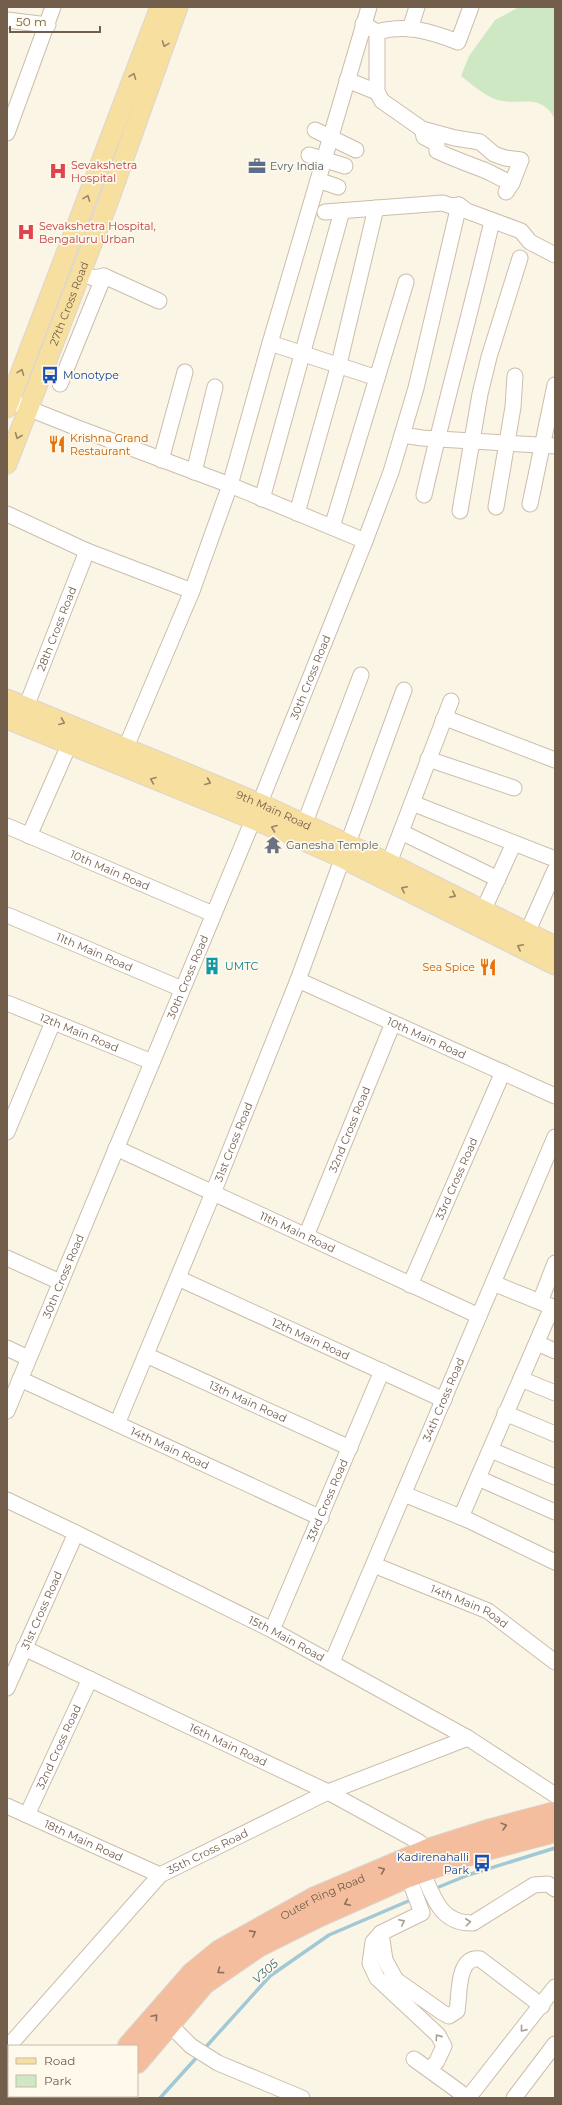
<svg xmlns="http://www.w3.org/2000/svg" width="562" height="2105" font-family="Montserrat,sans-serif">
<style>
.green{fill:#cfe8c4}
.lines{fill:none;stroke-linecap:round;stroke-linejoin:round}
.stream{stroke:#a1c8d5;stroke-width:3.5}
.minor-casing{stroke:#ccbdac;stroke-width:17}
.major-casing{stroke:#dbd5d0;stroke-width:21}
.highway-casing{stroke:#dbd5d0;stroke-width:24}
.minor{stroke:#fff;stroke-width:15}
.major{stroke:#f7dfa0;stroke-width:19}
.highway{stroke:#f3bd9e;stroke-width:22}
.oneway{stroke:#9b8464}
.oneway2{stroke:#8d705c}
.oneway3{stroke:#ab9e93}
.labels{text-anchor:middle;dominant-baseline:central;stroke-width:3.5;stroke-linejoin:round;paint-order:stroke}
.health-label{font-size:11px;fill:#be3a42;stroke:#fef9eb;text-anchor:start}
.service-label{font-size:11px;fill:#4e5e75;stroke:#fef9eb;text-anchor:start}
.street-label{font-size:11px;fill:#735d4b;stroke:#fef9eb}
.transit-label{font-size:11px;fill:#164399;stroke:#fef9eb;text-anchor:start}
.food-label{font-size:11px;fill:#c56008;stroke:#fef9eb;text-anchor:start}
.worship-label{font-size:11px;fill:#5b616d;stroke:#fef9eb;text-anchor:start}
.culture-label{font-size:11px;fill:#0d838f;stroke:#fef9eb;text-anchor:start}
.water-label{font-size:12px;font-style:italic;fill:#467485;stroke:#fef9eb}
</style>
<rect width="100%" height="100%" fill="#fbf5e5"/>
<!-- green -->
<path class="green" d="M519,7H555V119C539,90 518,108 495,99C483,94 471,84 461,76L469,56L495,20Z"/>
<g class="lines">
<!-- stream -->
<path class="stream" d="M434,1889L468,1875L555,1848
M204,2049L270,1976L329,1935L413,1899
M160,2098L198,2056"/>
<!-- minor casing -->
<g class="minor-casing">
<g id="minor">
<path d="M7,20L48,25"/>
<path d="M363,24L377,32V92L382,101L422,129L455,138L480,142L494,154L505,158L521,160L512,183L506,192"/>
<path d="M410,29L417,7"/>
<path d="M377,32C406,24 430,31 458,42L471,7"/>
<path d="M347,80L377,92"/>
<path d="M315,130L356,150"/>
<path d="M423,132L424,137L437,144V151C452,158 468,164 484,170C494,174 502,180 512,183"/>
<path d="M7,133L53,7"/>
<path d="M309,155L345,166"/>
<path d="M318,180L338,187"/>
<path d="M325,212L443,203L451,206L459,205L467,211L521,231L530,242L555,255"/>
<path d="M82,272L93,278L104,276L159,301"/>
<path d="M270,343L377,378"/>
<path d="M60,384L104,276"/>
<path d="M10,401L75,427L230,485L365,541"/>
<path d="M402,435L422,438L555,446"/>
<path d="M161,460L185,372"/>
<path d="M194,472L215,387"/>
<path d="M424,495C445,403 471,312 492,221"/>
<path d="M262,499L342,211"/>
<path d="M530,504L555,385"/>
<path d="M496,507L513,407L515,376"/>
<path d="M460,511L480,394L489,357L520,258"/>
<path d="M297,513L339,364L376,208"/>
<path d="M7,514L87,551L192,591L230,485L270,343L369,7"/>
<path d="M332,527L406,282"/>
<path id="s1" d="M26,707L87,551"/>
<path d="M443,720L448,719L555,760"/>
<path d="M126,747L192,591"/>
<path d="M428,759L514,788"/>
<path d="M412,803L555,859"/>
<path d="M304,825L361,675"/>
<path id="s2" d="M7,826L213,914"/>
<path d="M401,832L498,879"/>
<path d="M29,836L69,745"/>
<path d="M389,863L451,701"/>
<path d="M483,911L514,843"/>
<path id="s3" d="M7,915L182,989"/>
<path d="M527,933L555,870"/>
<path id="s4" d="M298,980L555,1096"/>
<path id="s5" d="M7,1003L152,1062"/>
<path d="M7,1132L53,1022"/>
<path id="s6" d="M116,1148L479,1316"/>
<path id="s7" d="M306,1236L393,1023"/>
<path d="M7,1258L60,1282"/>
<path id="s8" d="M178,1278L444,1400"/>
<path d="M493,1283L555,1308"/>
<path id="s9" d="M410,1285L503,1072"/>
<path d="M540,1302L555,1263"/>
<path d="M537,1343L555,1351"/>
<path d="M7,1348L28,1358"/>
<path id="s10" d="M146,1355L350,1448"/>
<path id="s11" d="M20,1379L321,1518"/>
<path d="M521,1379L555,1393"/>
<path id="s12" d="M7,1411L253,820L365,541L391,472L416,388L459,205"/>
<path d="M505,1413L555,1434"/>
<path id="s13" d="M117,1424L213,1193L298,980L404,690"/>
<path d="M491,1450L555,1477"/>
<path d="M478,1478L555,1512"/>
<path d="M404,1494L468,1520L555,1562"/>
<path id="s14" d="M7,1500L76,1533L272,1630L468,1738L555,1795"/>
<path d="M461,1517L552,1307"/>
<path id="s15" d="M374,1565L488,1611L555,1662"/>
<path id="s16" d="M272,1630L382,1371"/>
<path id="s17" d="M24,1648L328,1792L419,1842L428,1850"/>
<path id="s18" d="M332,1662L555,1137"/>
<path id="s19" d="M7,1688L76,1533"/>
<path id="s20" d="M7,1806L160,1875"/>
<path id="s21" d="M27,1815L90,1679"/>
<path d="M422,1871C433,1896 440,1924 473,1923L534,1885L548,1884L555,1889"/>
<path d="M408,1876L422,1913L381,1933L373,1942L370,1963L377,1978L438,2035L444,2046L437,2061L430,2070"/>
<path d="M381,1933L385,1960L396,1980L443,2013L449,2016L457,2011C460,1996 456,1956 480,1959L542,2006"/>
<path d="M169,2024L191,2046L218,2063L302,2098"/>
<path id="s22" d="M7,2048L160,1875L328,1792L468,1738"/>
<path d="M414,2059L468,2098"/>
<path d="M468,2098L555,1987"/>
<path d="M514,2098L555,2044"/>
</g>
</g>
<!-- major casing -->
<g class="major-casing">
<g id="major">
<path d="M7,408L160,7"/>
<path id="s23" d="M7,464L109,200L178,7"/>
<path id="s24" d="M7,699L259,803L389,863L555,946"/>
<path d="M7,719L291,835L342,858L555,965"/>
</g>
</g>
<!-- highway casing -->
<g class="highway-casing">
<g id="highway">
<path id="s25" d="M129,2046L193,1973L220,1951L315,1898L428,1850L491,1830L555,1813"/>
<path d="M137,2062L204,1983L258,1946L318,1916L408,1876L479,1851L555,1831"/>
<path d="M86,2098L87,2096"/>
<path d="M108,2098L110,2096"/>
</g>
</g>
<!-- minor -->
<use href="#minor" class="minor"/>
<!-- major -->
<use href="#major" class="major"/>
<!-- highway -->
<use href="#highway" class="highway"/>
</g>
<!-- one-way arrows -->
<defs><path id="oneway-chevron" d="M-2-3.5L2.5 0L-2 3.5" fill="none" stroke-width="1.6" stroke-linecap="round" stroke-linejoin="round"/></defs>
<g class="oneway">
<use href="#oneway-chevron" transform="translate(165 44) rotate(110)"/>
<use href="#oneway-chevron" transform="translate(133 76) rotate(-69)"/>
<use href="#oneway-chevron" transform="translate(87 198) rotate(-69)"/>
<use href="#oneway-chevron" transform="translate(21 372) rotate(-69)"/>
<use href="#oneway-chevron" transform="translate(18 436) rotate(112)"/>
<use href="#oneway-chevron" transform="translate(62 722) rotate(22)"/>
<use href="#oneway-chevron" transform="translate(153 780) rotate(-158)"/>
<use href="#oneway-chevron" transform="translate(208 782) rotate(23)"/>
<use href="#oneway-chevron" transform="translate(274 828) rotate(-159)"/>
<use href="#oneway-chevron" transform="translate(404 889) rotate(-154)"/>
<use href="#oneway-chevron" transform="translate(453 895) rotate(27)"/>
<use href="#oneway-chevron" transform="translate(520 947) rotate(-153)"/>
</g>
<g class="oneway2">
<use href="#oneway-chevron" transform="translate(504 1826) rotate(-15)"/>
<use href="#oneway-chevron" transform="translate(382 1870) rotate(-23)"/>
<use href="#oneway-chevron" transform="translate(347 1903) rotate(155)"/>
<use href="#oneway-chevron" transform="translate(253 1933) rotate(-29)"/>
<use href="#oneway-chevron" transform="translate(220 1971) rotate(144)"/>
<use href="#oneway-chevron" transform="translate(155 2017) rotate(-49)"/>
</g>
<g class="oneway3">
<use href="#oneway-chevron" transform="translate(402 1922) rotate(-26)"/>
<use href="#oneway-chevron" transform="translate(468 1922) rotate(-6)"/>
<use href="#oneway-chevron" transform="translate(523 2029) rotate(129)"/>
<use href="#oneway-chevron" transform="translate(438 2037) rotate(-125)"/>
</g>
<!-- icons -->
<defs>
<g id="office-bare" transform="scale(1.38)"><path d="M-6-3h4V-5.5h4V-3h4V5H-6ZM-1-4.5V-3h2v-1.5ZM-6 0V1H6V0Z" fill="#5c6f8a" stroke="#fef9eb" stroke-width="2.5" paint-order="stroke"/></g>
<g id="hospital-bare" transform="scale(1.38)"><path d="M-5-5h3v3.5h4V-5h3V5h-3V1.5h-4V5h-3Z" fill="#e0444e" stroke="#fef9eb" stroke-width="2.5" paint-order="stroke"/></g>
<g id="bus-bare" transform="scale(1.38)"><path d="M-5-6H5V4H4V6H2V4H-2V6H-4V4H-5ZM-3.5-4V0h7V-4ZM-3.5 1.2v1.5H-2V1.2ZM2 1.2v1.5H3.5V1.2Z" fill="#1a4fb4" stroke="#fef9eb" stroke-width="2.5" paint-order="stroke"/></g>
<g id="restaurant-bare" transform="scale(1.38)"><path d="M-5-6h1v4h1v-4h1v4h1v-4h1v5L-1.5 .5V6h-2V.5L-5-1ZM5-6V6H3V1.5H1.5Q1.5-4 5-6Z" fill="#e8710a" stroke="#fef9eb" stroke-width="2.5" paint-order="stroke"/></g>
<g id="temple-bare" transform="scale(1.38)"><path d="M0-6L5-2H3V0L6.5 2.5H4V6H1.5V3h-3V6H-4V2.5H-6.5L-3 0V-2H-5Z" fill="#6b7280" stroke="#fef9eb" stroke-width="2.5" paint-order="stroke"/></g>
<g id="building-bare" transform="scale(1.38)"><path d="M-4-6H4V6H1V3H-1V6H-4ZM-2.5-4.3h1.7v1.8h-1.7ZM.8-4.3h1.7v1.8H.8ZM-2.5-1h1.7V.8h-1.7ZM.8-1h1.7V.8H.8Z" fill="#0f9aa8" stroke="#fef9eb" stroke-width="2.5" paint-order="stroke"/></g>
</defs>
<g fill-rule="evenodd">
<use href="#office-bare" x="257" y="166"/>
<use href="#hospital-bare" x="58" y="171"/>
<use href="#hospital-bare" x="26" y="232"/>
<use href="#bus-bare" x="50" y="375"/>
<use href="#restaurant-bare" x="57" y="444"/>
<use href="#temple-bare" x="273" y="845"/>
<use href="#building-bare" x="212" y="966"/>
<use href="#restaurant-bare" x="488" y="967"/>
<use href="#bus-bare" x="482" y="1863"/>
</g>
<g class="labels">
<!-- health labels -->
<g class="health-label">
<text x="71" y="165">Sevakshetra<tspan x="71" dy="13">Hospital</tspan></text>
<text x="39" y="226">Sevakshetra Hospital,<tspan x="39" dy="13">Bengaluru Urban</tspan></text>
</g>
<!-- service labels -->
<g class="service-label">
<text x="270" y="166">Evry India</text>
</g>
<!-- street labels -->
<g class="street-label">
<text stroke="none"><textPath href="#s23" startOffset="172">27th Cross Road</textPath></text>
<text stroke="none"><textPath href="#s1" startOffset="84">28th Cross Road</textPath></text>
<text stroke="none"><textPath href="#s12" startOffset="794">30th Cross Road</textPath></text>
<text stroke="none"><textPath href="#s24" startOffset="289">9th Main Road</textPath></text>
<text stroke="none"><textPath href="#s2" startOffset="112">10th Main Road</textPath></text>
<text stroke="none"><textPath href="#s3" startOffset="95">11th Main Road</textPath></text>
<text stroke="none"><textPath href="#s12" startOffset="470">30th Cross Road</textPath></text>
<text stroke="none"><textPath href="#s5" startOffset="78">12th Main Road</textPath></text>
<text stroke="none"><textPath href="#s4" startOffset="141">10th Main Road</textPath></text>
<text stroke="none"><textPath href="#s7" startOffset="115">32nd Cross Road</textPath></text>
<text stroke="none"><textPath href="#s13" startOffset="305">31st Cross Road</textPath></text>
<text stroke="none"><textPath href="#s9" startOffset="116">33rd Cross Road</textPath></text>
<text stroke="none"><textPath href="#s6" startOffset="200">11th Main Road</textPath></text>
<text stroke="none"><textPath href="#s12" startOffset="146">30th Cross Road</textPath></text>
<text stroke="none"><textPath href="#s8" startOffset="146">12th Main Road</textPath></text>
<text stroke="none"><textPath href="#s18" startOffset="285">34th Cross Road</textPath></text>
<text stroke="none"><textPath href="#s10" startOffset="112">13th Main Road</textPath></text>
<text stroke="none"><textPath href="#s11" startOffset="165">14th Main Road</textPath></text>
<text stroke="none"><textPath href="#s16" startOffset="141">33rd Cross Road</textPath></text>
<text stroke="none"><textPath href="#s15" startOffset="104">14th Main Road</textPath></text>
<text stroke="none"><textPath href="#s19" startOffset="85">31st Cross Road</textPath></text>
<text stroke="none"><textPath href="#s14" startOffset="312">15th Main Road</textPath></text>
<text stroke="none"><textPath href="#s17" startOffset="226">16th Main Road</textPath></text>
<text stroke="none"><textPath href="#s21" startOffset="75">32nd Cross Road</textPath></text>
<text stroke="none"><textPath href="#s20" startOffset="84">18th Main Road</textPath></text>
<text stroke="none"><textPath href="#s22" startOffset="284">35th Cross Road</textPath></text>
<text stroke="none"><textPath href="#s25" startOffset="248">Outer Ring Road</textPath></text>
</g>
<!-- transit labels -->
<g class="transit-label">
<text x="63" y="375">Monotype</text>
<text x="469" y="1857" text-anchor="end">Kadirenahalli<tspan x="469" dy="13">Park</tspan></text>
</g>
<!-- food labels -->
<g class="food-label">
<text x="70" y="438">Krishna Grand<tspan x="70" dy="13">Restaurant</tspan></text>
<text x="475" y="967" text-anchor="end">Sea Spice</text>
</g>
<!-- worship labels -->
<g class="worship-label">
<text x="286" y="845">Ganesha Temple</text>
</g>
<!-- culture labels -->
<g class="culture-label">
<text x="225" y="966">UMTC</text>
</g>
<!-- water labels -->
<g class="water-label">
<text transform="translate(265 1971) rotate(-42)">V305</text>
</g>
</g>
<!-- border -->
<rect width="562" height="2105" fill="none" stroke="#735d4b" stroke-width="16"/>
<!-- legend -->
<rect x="8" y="2045" width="130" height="52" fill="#fef9eb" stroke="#c6bbab"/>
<rect x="16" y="2058" width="20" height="6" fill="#f7dfa0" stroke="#c6bbab"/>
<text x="44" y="2065" font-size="12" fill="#735d4b">Road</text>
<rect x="16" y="2075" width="20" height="12" fill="#cfe8c4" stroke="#c6bbab"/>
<text x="44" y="2085" font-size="12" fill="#735d4b">Park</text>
<!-- scale -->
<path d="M10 26v6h90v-6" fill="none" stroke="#735d4b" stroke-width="2"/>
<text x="16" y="26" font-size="12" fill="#735d4b" stroke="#fef9eb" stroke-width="3" paint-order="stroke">50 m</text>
</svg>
